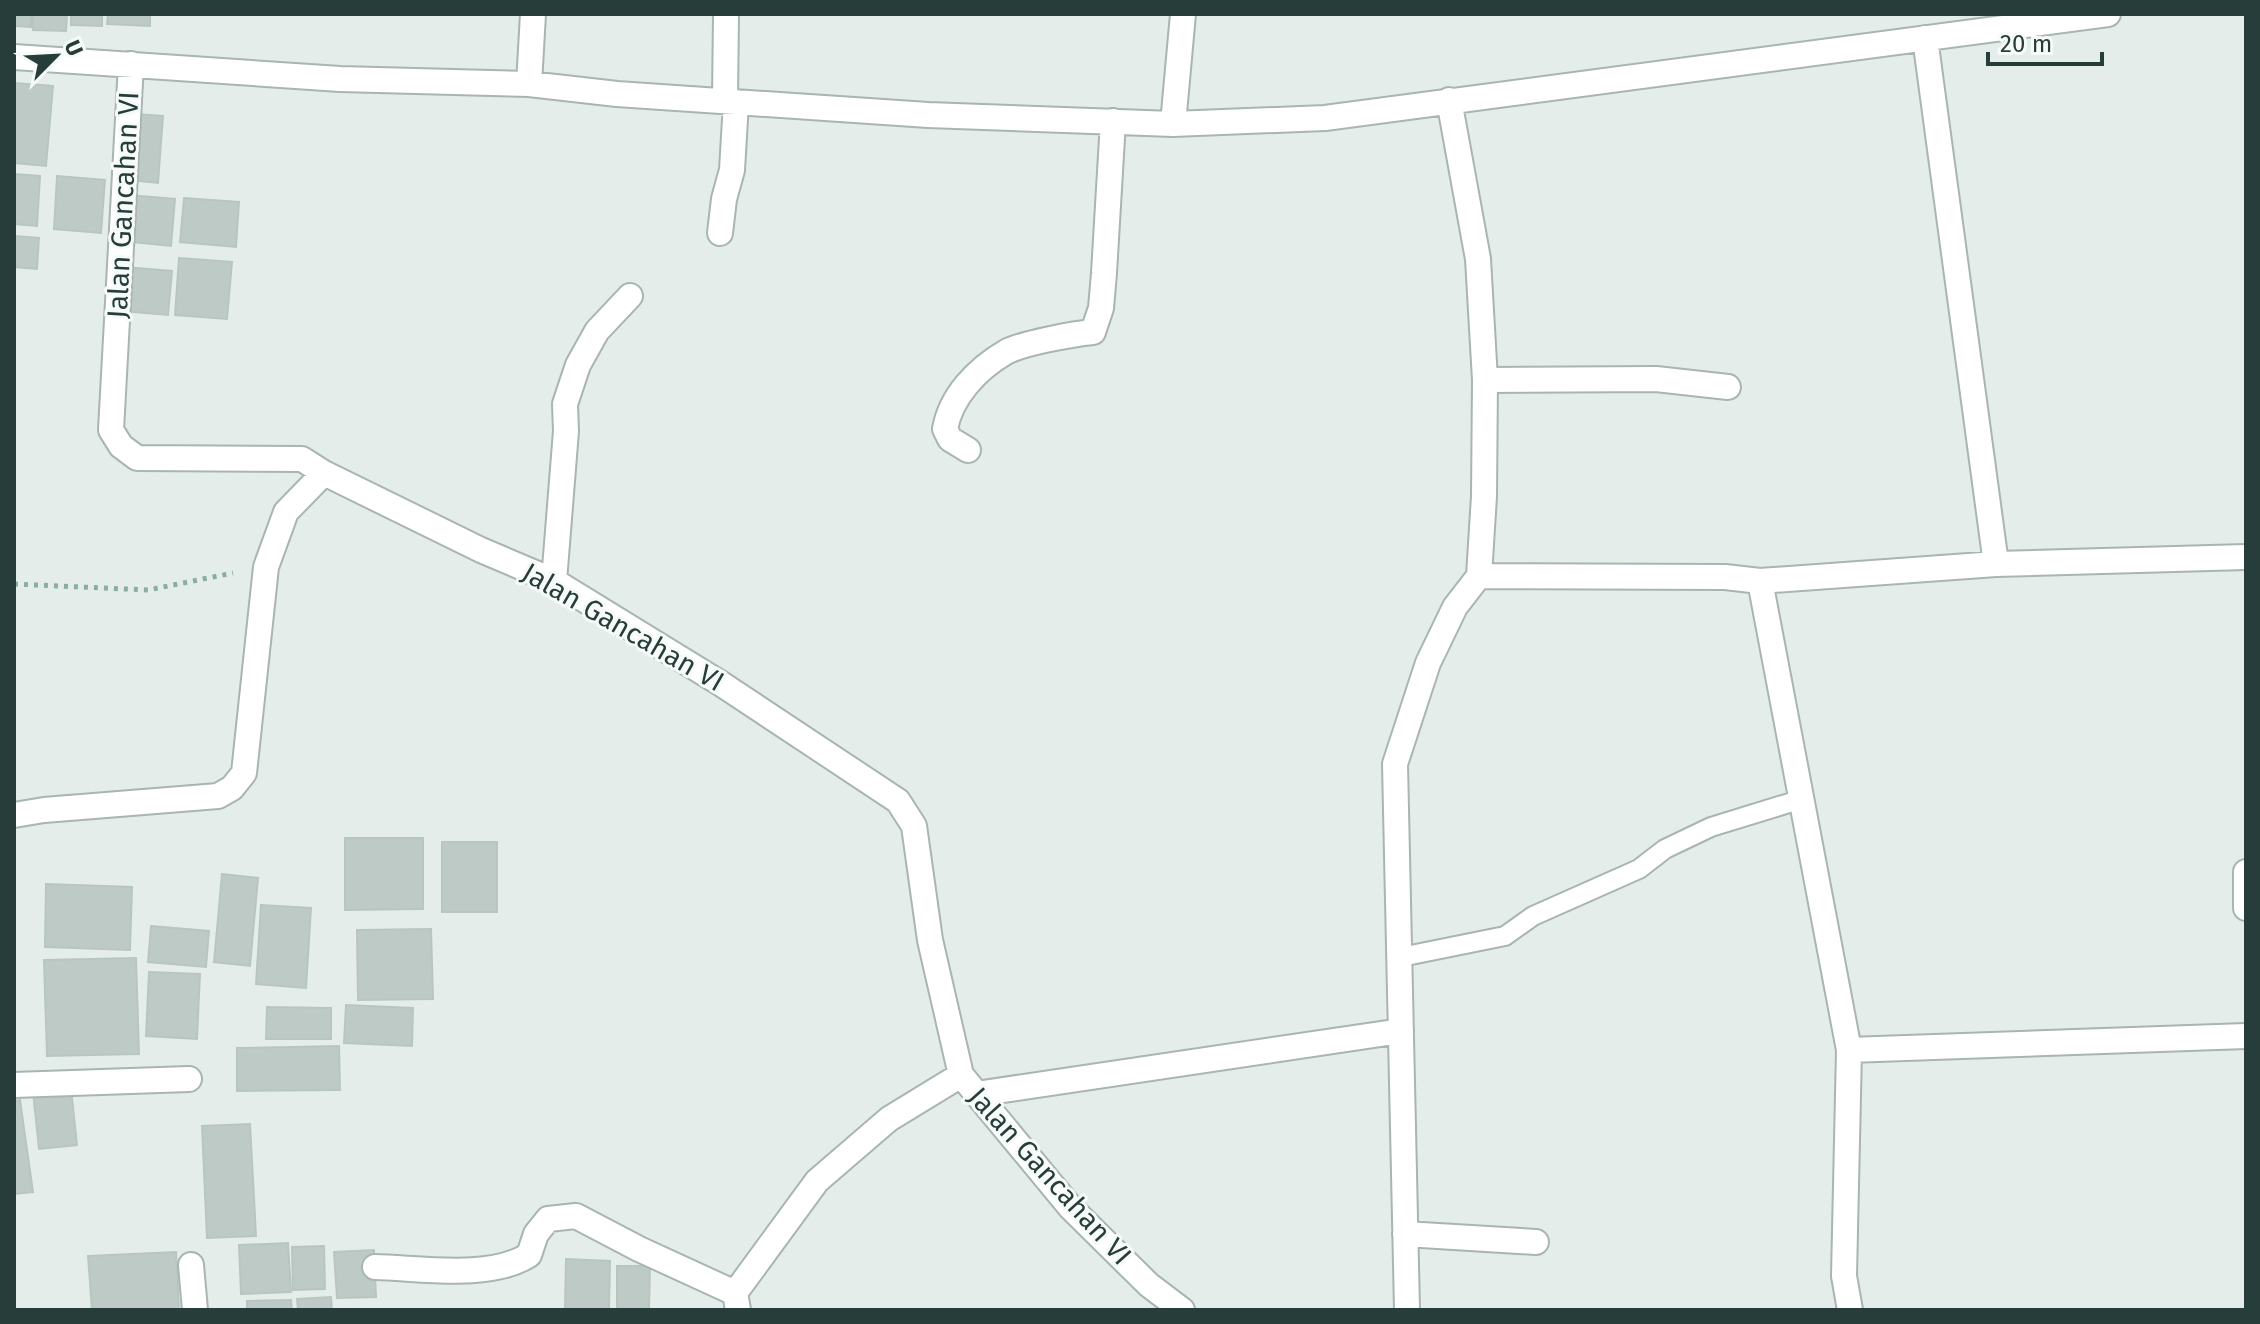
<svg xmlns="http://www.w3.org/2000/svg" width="2260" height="1324" font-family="'Fira Sans',sans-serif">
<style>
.building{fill:#becac6;stroke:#b8c6c1;stroke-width:2}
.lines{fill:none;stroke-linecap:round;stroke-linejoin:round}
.lane-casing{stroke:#a8b5b1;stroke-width:22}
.street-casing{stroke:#a8b5b1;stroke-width:28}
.path{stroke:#89ada5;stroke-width:5;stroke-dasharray:4 6;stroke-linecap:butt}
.lane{stroke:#fff;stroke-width:18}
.street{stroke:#fff;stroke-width:24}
.labels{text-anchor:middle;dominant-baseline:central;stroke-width:6;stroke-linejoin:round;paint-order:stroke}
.street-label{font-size:28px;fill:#263d39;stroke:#f6faf8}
</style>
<rect width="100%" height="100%" fill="#e5edea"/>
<!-- building -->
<path class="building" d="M14,14H31V27L14,26Z
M33,14H67L66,31L33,30Z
M71,14H102V26L71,25Z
M108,14H150V26L107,24Z
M14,83L53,86L46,166L14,163Z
M135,114L163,116L158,183L130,180Z
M14,174L40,176L37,226L14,224Z
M57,176L105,180L101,233L54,229Z
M128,195L175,199L171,246L123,241Z
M184,198L239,202L236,247L180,242Z
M14,236L39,238L37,269L14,267Z
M179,258L232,262L227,319L175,315Z
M125,267L172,271L168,315L122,311Z
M345,838H423V909L345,910Z
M442,842H497V912H442Z
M222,874L258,878L250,966L214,962Z
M46,884L132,887L130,950L45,947Z
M261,905L311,908L306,988L256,984Z
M151,926L209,931L206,967L148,962Z
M431,929L433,999L358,1000L357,930Z
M136,958L139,1054L47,1056L44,960Z
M149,972L200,974L197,1039L146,1036Z
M346,1005L413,1008L412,1046L344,1043Z
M267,1007L331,1008V1039H266Z
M339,1046L340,1090L237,1091V1048Z
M71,1088L77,1145L39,1149L33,1092Z
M20,1100L33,1192L14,1194V1101Z
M250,1124L256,1236L207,1238L202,1126Z
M288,1243L291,1292L241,1294L239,1245Z
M324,1246L325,1289L293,1290L292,1247Z
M374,1250L376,1297L337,1298L334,1252Z
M176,1252L179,1310H92L88,1256Z
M566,1259L610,1261L609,1310H565Z
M617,1266H650L649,1310H617Z
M331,1297L332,1310H298L297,1299Z
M291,1300L292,1310H247V1301Z"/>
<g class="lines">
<!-- lane casing -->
<g class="lane-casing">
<path id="lane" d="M1401,957L1505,936L1533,916L1639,869L1665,849L1711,827L1802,799"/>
</g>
<!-- street casing -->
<g class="street-casing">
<path id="street" d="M1925,38L1996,564
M14,57L340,79L529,84L617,94L928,115L1173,124L1325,118L2108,14
M131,64L111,430L121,446L137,458L302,459L324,473L481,550L554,581L720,683L898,801L914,826L930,940L961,1075L1071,1208L1149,1285L1182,1310
M529,84L533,14
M725,100L726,14
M1173,124L1183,14
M720,233L724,199L732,170L736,102
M1485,380L1656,379L1728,387
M968,450L950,439L945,429C951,396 977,369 1006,352C1023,343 1073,334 1093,332L1101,308L1104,273L1113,121
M1479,576L1725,577L1760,581L1996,564L2246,557
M554,581L566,431L565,404L578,365L597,331L630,296
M1760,581L1849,1050L1844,1276L1850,1310
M14,815L44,810L218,796L232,788L244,773L266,567L286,512L324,473
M2246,872V908
M1849,1050L2246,1036
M14,1085L189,1079
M976,1094L1401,1031
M1405,1234L1536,1242
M191,1265L195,1310
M375,1267C421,1268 490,1280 529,1255L536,1234L548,1219L576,1216L639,1249L735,1293
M738,1310L735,1293L817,1181L889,1119L961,1075
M1407,1310L1395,764L1428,663L1455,607L1479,576L1484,496L1485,380L1478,259L1449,100"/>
</g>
<!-- path -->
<path class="path" d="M14,584L148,590L233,573"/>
<!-- lane -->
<use href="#lane" class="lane"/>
<!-- street -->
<use href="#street" class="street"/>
</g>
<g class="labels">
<!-- street labels -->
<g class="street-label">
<text transform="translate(123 205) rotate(-87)">Jalan Gancahan VI</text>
<text transform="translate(623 627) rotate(30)">Jalan Gancahan VI</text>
<text transform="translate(1050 1176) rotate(48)">Jalan Gancahan VI</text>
</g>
</g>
<!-- border -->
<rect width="2260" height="1324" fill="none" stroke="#263d39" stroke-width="32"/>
<!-- north arrow -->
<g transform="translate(56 56) rotate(66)" stroke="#f6faf8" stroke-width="6" paint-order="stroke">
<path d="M0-6L14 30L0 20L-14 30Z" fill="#263d39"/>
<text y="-12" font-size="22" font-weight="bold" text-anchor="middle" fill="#263d39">U</text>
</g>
<!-- scale -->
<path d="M1988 52v12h114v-12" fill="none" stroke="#263d39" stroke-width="4"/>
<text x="2000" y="52" font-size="24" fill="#263d39" stroke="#f6faf8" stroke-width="6" paint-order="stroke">20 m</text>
</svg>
